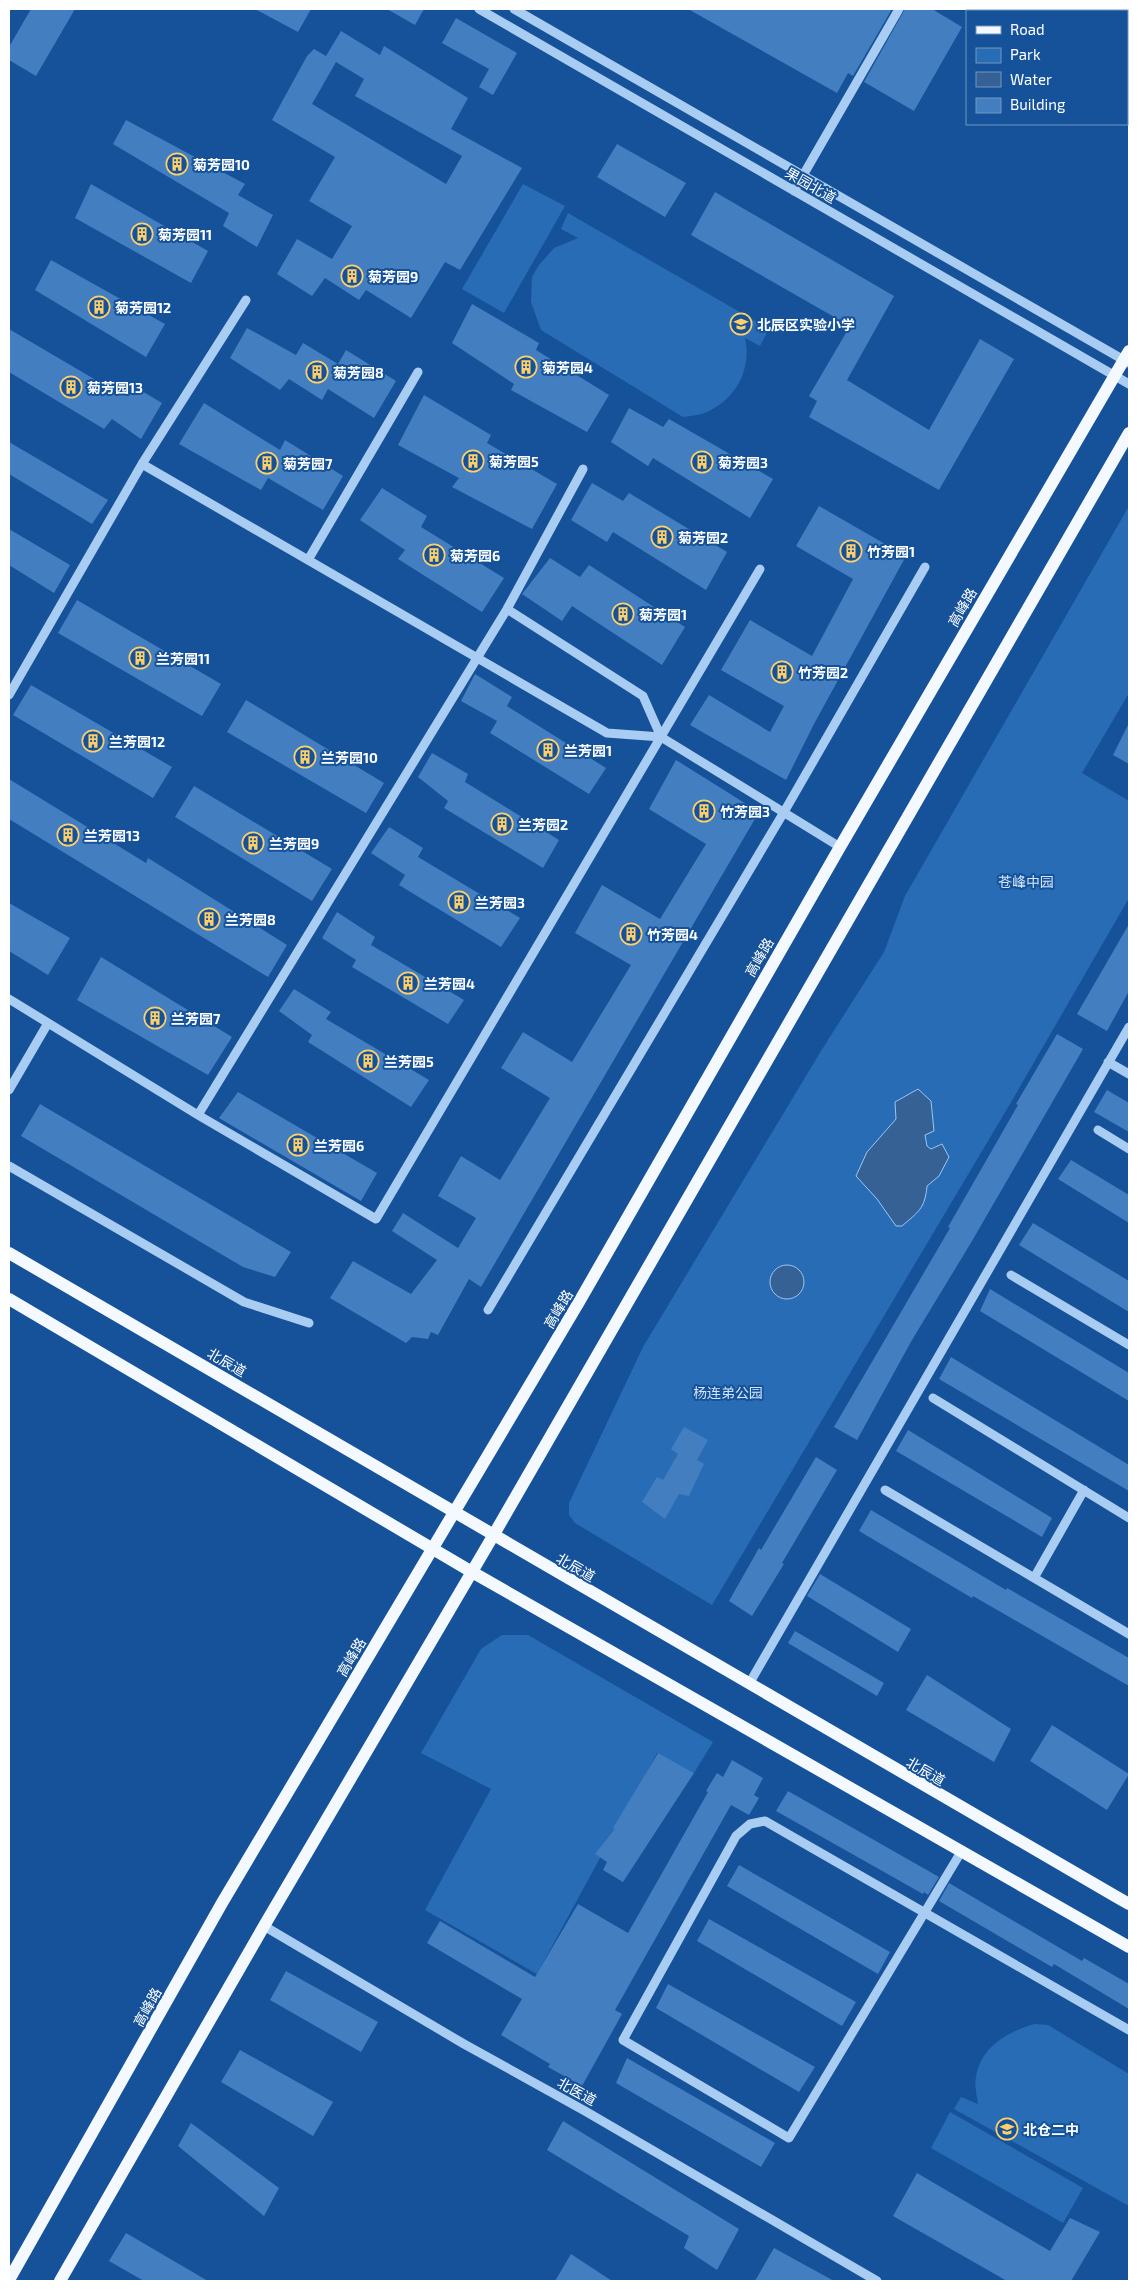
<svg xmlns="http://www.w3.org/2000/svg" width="1138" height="2290" font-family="'Exo 2','Noto Sans SC',sans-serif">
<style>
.green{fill:#296cb6}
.water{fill:#366195;stroke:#9bc7f5}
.building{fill:#437ec1}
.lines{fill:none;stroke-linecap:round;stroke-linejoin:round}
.minor{stroke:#a9ccf2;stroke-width:9}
.major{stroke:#f4f9ff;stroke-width:12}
.labels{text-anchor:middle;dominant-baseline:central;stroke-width:4;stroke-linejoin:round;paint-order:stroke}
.poi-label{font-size:14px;font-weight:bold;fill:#fff;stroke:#155299;text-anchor:start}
.street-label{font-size:14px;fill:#fff;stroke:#155299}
.park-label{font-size:14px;fill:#d1e5fd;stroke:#155299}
</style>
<rect width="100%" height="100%" fill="#155299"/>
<!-- green -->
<path class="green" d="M1062,9H1129V49L1127,47V11H1066Z
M523,184L565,206L504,313L462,289Z
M568,213L769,329L760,346L745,338C752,369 736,399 707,412C700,415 691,416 683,417L541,330L531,302L532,277L539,265L554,248L578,238L561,229Z
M1129,506V693L1082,773L1129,801V898L1010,1104L712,1605L575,1523L569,1515V1503L643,1347L821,1051L884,952L905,896Z
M502,1635H528L713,1742L694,1773L657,1753L537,1974L425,1910L491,1789L421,1753L481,1649Z
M1034,2024L1048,2025L1129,2074V2206L954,2109L961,2097L978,2104C977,2096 974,2085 976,2077C981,2046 1008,2032 1034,2024Z
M950,2112L1083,2188L1063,2223L931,2148Z"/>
<!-- water -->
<path class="water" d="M918,1089L931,1101L934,1131L925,1135L927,1146L931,1149L942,1144L949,1157L939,1176L927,1186C925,1209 918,1212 902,1226H896L877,1199L856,1176L867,1152L896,1119L895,1102Z
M770 1282a17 17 0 1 1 34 0a17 17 0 1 1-34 0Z"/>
<!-- building -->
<path class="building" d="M31,9H75L36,76L9,60V47Z
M255,9H311L298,32Z
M387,9H424L415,25Z
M688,9H892L853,76L848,73L837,93Z
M905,9H932L962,27L914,111L864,82Z
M456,18L517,53L493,95L479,87L489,69L442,43Z
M341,31L380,55L384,46L468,98L451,129L522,168L460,270L445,262L411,318L366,290L359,300L325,278L312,296L277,274L297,239L332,259L352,226L309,201L335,157L272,120L307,56L314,49L336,62L312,104L446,184L462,156L355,96L364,79L326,56Z
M126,120L245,184L238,195L273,215L257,247L223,226L229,213L113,144Z
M617,144L686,183L665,217L597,177Z
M91,184L208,251L191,283L75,218Z
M715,192L894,296L847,380L929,430L980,339L1014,359L939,490L809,417L817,401L809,396L850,326L691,235Z
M51,260L165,324L146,357L35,290Z
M472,304L539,343L536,350L609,395L587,432L511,390L514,384L452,343Z
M247,328L296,355L303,343L338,364L346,350L396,381L374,418L328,389L322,400L289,379L280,390L230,358Z
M9,329L118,393L125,381L162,403L141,439L112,419L104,429L9,372Z
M424,395L491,435L487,443L557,484L532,529L452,487L459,478L398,445Z
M204,403L280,450L285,440L343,476L323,510L268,478L261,490L179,444Z
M629,408L663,427L669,419L773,479L750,518L653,458L648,466L611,442Z
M9,442L108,500L92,524L9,474Z
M592,483L623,501L629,493L727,552L706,590L613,532L607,542L571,520Z
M382,488L427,516L421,527L504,578L482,612L398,559L405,550L360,520Z
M819,506L906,556L814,724L786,780L690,725L709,695L770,732L784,706L721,670L750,620L812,656L853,579L796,546Z
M9,529L70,565L54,593L9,565Z
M550,558L580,577L589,565L685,627L662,665L572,606L562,621L522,594Z
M77,600L221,684L202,716L58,633Z
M475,674L512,697L507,706L606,768L589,794L490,733L497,721L461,701Z
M31,685L172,767L153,798L13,715Z
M246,700L384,783L366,813L227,732Z
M1129,723V764L1113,755Z
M432,753L468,774L465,782L559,840L543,868L444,808L448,801L418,777Z
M676,760L759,812L481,1287L469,1279L438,1335L431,1332L428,1339L412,1337L406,1343L330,1298L353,1261L411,1294L437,1260L392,1231L403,1213L458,1248L476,1218L438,1196L461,1156L500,1180L550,1098L501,1068L523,1032L572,1062L631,965L575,933L602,885L660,919L706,844L649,809Z
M9,779L146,863L148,858L287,945L268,977L9,819Z
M194,786L332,869L312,901L175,817Z
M389,827L423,848L418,857L520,918L501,947L399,885L405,875L371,853Z
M9,903L70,938L48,975L9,951Z
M337,912L375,937L371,945L464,1000L448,1024L352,967L356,960L322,938Z
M1129,924V991L1107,1031L1077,1014Z
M101,957L232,1037L208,1075L77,1000Z
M294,989L331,1012L326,1019L429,1080L411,1107L308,1042L312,1035L279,1011Z
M1057,1034L1083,1049L972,1241L912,1340L857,1440L834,1427L950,1228L948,1227L1018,1105L1016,1104Z
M1107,1090L1129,1103V1132L1094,1112Z
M238,1092L377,1173L361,1201L219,1118Z
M40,1104L291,1252L275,1277L243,1267L21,1136Z
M1071,1160L1129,1195V1223L1058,1179Z
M1033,1223L1129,1281V1312L1019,1245Z
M990,1289L1129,1373V1401L980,1311Z
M951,1357L1129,1465V1491L939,1379Z
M684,1427L708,1440L697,1460L704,1464L689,1496L679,1494L665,1519L642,1502L657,1477L663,1480L678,1454L671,1449Z
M908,1430L1052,1518L1042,1537L896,1451Z
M816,1457L837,1470L782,1563L784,1564L752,1616L729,1601L759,1548L761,1550Z
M871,1510L1006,1590L1007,1588L1129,1658V1686L973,1596L972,1598L859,1531Z
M820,1574L911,1629L898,1652L807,1596Z
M795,1631L884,1683L877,1696L788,1643Z
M927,1675L1011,1729L994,1762L906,1710Z
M1052,1725L1129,1774L1107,1810L1030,1761Z
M658,1753L694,1773L623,1882L603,1870L607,1862L595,1854L615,1829L613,1828Z
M732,1760L763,1778L754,1795L759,1798L749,1815L731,1805L615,2010L622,2014L582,2086L548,2067L550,2064L501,2035L522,1999L427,1943L440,1921L535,1977L578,1904L628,1933L708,1792L706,1791L717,1773L723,1777Z
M788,1791L939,1877L928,1895L924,1892L923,1894L776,1811Z
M739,1865L890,1952L878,1974L727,1886Z
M949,1883L1082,1961L1084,1958L1129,1984V2009L1054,1964L1052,1967L939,1901Z
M709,1919L856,2002L842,2026L697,1941Z
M286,1971L378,2022L361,2052L270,2000Z
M668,1984L815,2067L799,2092L656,2008Z
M240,2050L333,2102L313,2136L221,2082Z
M627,2058L775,2143L761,2167L616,2083Z
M563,2121L739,2229L717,2270L684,2248L689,2236L547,2150Z
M191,2123L279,2188L264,2216L178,2146Z
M917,2173L1050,2251L1070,2218L1100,2232L1071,2281H1007L893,2216Z
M126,2233L208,2281H144L109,2261Z
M774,2248L834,2281H755Z
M571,2254L612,2281H555Z"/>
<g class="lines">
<!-- minor -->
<path class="minor" d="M479,9L1129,384
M514,9L1129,363
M794,191L899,9
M142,464L607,733L661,737
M308,560L418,372
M507,609L643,696L661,737L840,847
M9,695L142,464L246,300
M9,999L198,1115L376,1219L760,569
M1108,1062L1129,1074
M9,1090L48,1023
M198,1115L507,609L583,469
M1098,1130L1129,1149
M9,1166L244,1302L309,1323
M1011,1275L1129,1345
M488,1310L784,812L925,567
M933,1398L1129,1518
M885,1490L1129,1634
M1034,1578L1084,1490
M749,1684L1129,1027
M961,1852L789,2138L623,2040L736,1836L750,1824L765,1821L1129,2030
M264,1926L464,2044L585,2111L877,2281"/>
<!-- major -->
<path class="major" d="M9,1253C383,1469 754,1690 1129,1904
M9,1299L472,1572L1129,1947
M9,2280L222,1903L579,1302L840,847L1129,351
M60,2281L264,1926L493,1536L1129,433"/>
</g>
<!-- icons -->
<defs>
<g id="building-ring" transform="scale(1.125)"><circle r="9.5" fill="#155299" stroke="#ffd06a" stroke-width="1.5"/><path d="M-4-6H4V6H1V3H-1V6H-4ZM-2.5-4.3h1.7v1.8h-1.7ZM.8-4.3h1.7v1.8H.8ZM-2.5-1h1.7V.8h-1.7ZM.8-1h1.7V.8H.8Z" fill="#ffd06a"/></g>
<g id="school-ring" transform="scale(1.125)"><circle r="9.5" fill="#155299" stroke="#ffd06a" stroke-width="1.5"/><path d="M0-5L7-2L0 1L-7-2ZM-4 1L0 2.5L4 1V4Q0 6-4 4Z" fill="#ffd06a"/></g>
</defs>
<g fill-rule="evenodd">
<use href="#building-ring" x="177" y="164"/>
<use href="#building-ring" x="142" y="234"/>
<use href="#building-ring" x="352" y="276"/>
<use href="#building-ring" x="99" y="307"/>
<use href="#school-ring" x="741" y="324"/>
<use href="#building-ring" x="526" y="367"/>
<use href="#building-ring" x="317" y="372"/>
<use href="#building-ring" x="71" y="387"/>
<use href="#building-ring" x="473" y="461"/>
<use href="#building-ring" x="702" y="462"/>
<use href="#building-ring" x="267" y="463"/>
<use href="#building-ring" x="662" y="537"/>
<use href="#building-ring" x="851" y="551"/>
<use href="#building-ring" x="434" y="555"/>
<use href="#building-ring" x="623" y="614"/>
<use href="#building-ring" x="140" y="658"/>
<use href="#building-ring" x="782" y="672"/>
<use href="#building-ring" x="93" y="741"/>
<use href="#building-ring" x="548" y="750"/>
<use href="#building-ring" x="305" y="757"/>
<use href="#building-ring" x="704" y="811"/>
<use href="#building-ring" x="502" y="824"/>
<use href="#building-ring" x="68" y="835"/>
<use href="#building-ring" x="253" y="843"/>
<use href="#building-ring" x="459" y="902"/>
<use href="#building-ring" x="209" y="919"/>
<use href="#building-ring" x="631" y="934"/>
<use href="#building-ring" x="408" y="983"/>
<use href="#building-ring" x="155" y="1018"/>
<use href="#building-ring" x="368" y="1061"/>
<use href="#building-ring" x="298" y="1145"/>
<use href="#school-ring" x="1007" y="2129"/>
</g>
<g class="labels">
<!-- poi labels -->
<g class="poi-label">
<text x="193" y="164">菊芳园10</text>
<text x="158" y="234">菊芳园11</text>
<text x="368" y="276">菊芳园9</text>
<text x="115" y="307">菊芳园12</text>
<text x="757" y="324">北辰区实验小学</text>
<text x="542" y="367">菊芳园4</text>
<text x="333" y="372">菊芳园8</text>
<text x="87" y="387">菊芳园13</text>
<text x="489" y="461">菊芳园5</text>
<text x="718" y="462">菊芳园3</text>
<text x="283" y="463">菊芳园7</text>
<text x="678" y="537">菊芳园2</text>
<text x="867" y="551">竹芳园1</text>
<text x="450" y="555">菊芳园6</text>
<text x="639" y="614">菊芳园1</text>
<text x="156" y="658">兰芳园11</text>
<text x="798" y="672">竹芳园2</text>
<text x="109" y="741">兰芳园12</text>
<text x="564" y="750">兰芳园1</text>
<text x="321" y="757">兰芳园10</text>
<text x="720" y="811">竹芳园3</text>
<text x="518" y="824">兰芳园2</text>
<text x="84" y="835">兰芳园13</text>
<text x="269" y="843">兰芳园9</text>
<text x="475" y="902">兰芳园3</text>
<text x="225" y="919">兰芳园8</text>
<text x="647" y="934">竹芳园4</text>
<text x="424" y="983">兰芳园4</text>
<text x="171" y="1018">兰芳园7</text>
<text x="384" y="1061">兰芳园5</text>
<text x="314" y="1145">兰芳园6</text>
<text x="1023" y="2129">北仓二中</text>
</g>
<!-- street labels -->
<g class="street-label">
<text transform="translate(811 185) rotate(30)">果园北道</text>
<text transform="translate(962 607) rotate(-60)">高峰路</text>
<text transform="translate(759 957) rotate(-60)">高峰路</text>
<text transform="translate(558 1309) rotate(-59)">高峰路</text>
<text transform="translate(227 1362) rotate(30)">北辰道</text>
<text transform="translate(576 1567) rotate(30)">北辰道</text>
<text transform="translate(351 1657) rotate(-59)">高峰路</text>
<text transform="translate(926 1771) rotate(30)">北辰道</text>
<text transform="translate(147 2007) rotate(-61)">高峰路</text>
<text transform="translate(577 2091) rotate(29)">北医道</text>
</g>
<!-- park labels -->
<g class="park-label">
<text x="1026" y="881">苍峰中园</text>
<text x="728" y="1392">杨连弟公园</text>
</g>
</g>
<!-- border -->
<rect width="1138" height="2290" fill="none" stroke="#ffffff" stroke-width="20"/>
<!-- legend -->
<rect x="966" y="10" width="162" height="115" fill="#155299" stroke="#7397c2"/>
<rect x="976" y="26" width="25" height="8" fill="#f4f9ff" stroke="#7397c2"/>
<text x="1010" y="35" font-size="15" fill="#ffffff">Road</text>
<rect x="976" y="48" width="25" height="15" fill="#296cb6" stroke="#7397c2"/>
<text x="1010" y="60" font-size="15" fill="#ffffff">Park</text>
<rect x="976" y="72" width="25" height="15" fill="#366195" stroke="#7397c2"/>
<text x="1010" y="85" font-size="15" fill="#ffffff">Water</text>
<rect x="976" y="98" width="25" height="15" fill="#437ec1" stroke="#7397c2"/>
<text x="1010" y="110" font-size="15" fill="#ffffff">Building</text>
</svg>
